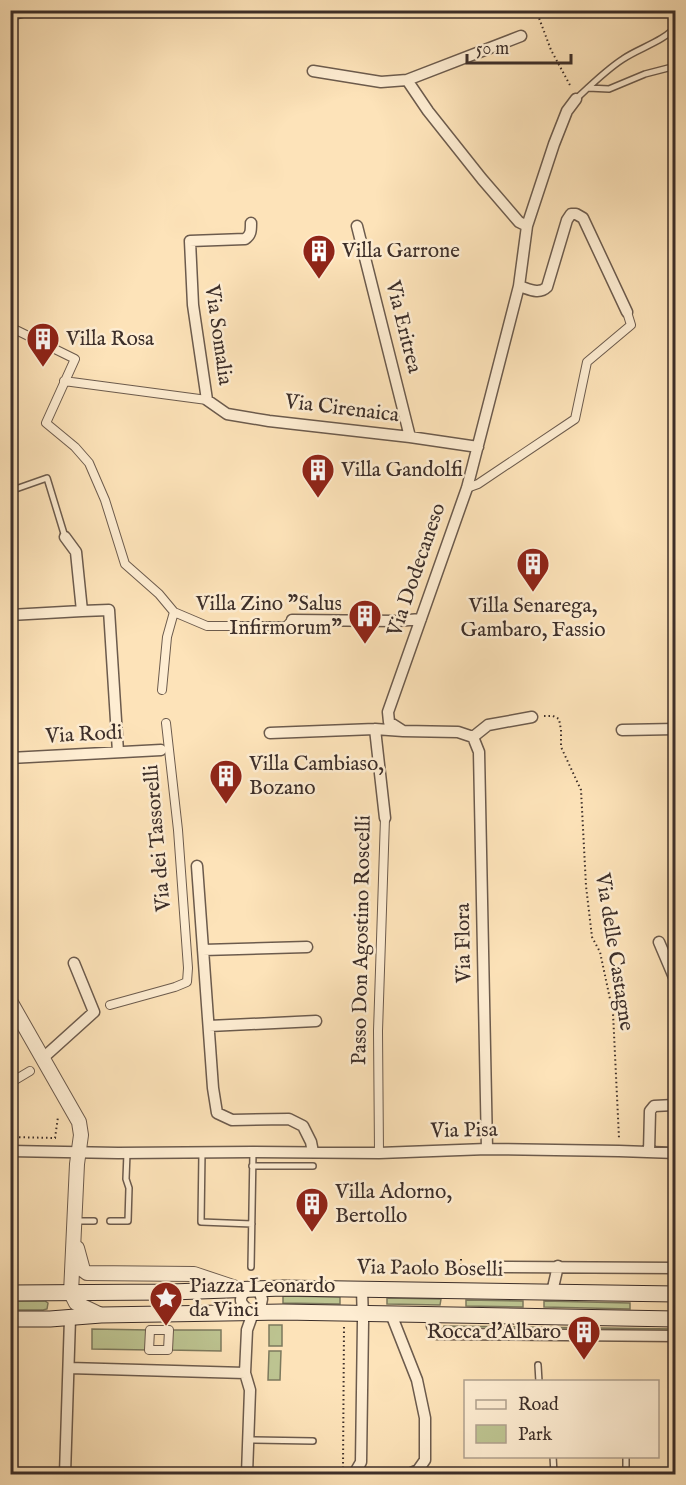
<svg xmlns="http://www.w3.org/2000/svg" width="686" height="1485" font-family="'IM FELL English',serif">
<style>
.green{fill:#bdc491;stroke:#7c795d;stroke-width:1.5}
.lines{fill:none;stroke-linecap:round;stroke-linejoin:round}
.service-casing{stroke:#6c5b4d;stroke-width:8}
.pedestrian-casing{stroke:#6c5b4d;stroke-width:10}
.minor-casing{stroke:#6c5b4d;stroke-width:13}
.tertiary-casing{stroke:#6c5b4d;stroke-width:16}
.secondary-casing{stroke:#3c2e29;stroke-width:17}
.path{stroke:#3c2e29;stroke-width:2;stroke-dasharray:1.5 3;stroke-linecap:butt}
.service{stroke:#feedd2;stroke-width:5}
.pedestrian{stroke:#feedd2;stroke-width:8}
.minor{stroke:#feedd2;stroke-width:10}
.tertiary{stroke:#feedd2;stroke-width:14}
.secondary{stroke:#feedd2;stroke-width:15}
.labels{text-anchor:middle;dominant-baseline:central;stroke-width:5;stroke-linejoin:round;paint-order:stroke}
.poi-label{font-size:21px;fill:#3c2e29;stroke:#feedd2;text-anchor:start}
.street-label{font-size:21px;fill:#3c2e29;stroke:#feedd2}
</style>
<rect width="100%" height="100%" fill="#fde3b9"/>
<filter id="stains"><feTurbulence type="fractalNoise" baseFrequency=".00333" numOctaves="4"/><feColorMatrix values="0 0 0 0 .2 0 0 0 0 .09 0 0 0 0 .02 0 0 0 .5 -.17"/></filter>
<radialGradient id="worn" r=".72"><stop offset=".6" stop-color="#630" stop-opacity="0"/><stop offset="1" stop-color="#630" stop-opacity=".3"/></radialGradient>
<!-- green -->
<path class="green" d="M283,1296L340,1297V1304L283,1303Z
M387,1298L441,1299L440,1305L387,1304Z
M466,1300L523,1301V1307L466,1306Z
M11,1301H45L48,1303L47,1309L43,1310H11Z
M544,1301L630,1303V1309L544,1307Z
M269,1325H282V1346H269Z
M444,1326L675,1329L676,1332L443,1330Z
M92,1329L150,1330L149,1350L92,1349Z
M169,1330H221V1351L168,1350Z
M269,1351H281L280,1380H268Z"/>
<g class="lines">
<!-- service casing -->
<g class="service-casing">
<path id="service" d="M588,88L609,89L645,74L676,66
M576,99C591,85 606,70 623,59C639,48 665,41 676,26
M10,491L47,478L65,537
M202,1152L201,1222L252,1224
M252,1166H313
M77,1221H94
M110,1221H128L129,1188L126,1179L127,1153
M251,1267L253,1152
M538,1365L539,1382
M248,1440L313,1441
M553,1456L554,1474
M626,1474V1456"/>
</g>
<!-- pedestrian casing -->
<g class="pedestrian-casing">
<path id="pedestrian" d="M10,327L75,359L46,423L75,447L89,463L105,500L125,564L159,594L174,612L207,626H286L292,620
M64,381L207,400
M467,488L478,484L575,419L587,362L631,325L627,312
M162,690L167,637L174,612
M110,1005L175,987L187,982L188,968L178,830L166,723
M10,1083L30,1071
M379,1153L378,1031L385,818
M150,1330H169L168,1350H149Z"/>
</g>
<!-- minor casing -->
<g class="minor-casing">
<path id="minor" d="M10,15L29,10
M521,36L407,80L428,111L482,179L519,222L527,226
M313,71L381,82L407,80
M251,223C251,231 251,235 245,239L190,241L193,305L207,400L227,414L269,421L410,437L478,447
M357,226L410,437
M519,286C529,289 539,295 547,287L567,220L571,214H576L583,218L627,312
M65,537L76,552L82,611
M10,615L82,611L109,610L118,752
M292,620L397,621L421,619
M375,729L385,818
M622,730L676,729
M403,731L389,722L388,712L467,488L519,286L527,226L554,144L567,111L576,99
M270,733L375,729L403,731L458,732L473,737L479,752L487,1149
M473,737L488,725L532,717
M10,758L161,750
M197,866L213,1088L217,1113L232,1120L289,1119L303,1126L311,1142L313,1152
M659,942L676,982
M203,950L307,947
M209,1026L316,1021
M43,1058L94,1012L74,963
M10,1151L118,1153L253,1152L379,1153L487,1149L619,1151L676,1153
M649,1152L650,1111L654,1106L674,1105L676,1104
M502,1267L676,1268
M249,1289C235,1299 241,1305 253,1313
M552,1292L558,1266
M391,1314L417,1380L425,1418V1460L418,1470L409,1474
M431,1315L432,1326L437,1334L676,1336
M69,1368L245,1373
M65,1474L70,1318
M247,1474L250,1390L245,1373L247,1330L253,1313L258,1309L261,1304L262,1299L258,1288
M354,1474L361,1462L363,1322L362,1289"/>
</g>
<!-- tertiary casing -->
<g class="tertiary-casing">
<path id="tertiary" d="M10,1001L79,1122L81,1135L77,1164L71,1293L76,1303L101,1315
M77,1248L83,1270L87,1273L194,1274L236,1288"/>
</g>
<!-- secondary casing -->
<g class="secondary-casing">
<path id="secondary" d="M10,1293L171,1292L283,1288L676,1294
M10,1319H50L101,1315L283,1312L676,1319"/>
</g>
<!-- path -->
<path class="path" d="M536,10L551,50L571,87
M544,716H553L559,719L561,730V747L581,790L586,886L592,937L600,952L613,1013L619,1138
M10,1137L55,1138L58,1117
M461,1259V1275
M343,1468L344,1326"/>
<!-- service -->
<use href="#service" class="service"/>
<!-- pedestrian -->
<use href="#pedestrian" class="pedestrian"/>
<!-- minor -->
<use href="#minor" class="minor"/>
<!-- tertiary -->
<use href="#tertiary" class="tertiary"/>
<!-- secondary -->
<use href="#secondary" class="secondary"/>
</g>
<!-- icons -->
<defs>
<g id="building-pin" transform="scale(1.725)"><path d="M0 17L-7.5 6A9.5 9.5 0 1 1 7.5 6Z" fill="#8f2418" stroke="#feedd2"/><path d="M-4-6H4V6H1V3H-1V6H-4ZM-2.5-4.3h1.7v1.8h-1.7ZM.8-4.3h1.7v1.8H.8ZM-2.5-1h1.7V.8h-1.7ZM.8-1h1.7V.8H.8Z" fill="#fff"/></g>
<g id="sight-pin" transform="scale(1.725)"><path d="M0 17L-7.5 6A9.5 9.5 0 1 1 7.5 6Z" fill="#8f2418" stroke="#feedd2"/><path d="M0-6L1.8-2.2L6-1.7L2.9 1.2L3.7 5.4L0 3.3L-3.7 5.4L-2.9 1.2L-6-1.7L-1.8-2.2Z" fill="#fff"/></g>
</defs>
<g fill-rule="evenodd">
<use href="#building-pin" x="319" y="251"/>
<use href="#building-pin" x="43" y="339"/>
<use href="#building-pin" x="318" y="470"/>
<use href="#building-pin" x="533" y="564"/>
<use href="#building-pin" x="365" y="616"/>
<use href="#building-pin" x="226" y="776"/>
<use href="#building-pin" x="312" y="1204"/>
<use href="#sight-pin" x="166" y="1298"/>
<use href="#building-pin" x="584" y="1332"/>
</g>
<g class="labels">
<!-- poi labels -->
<g class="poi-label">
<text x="342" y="251">Villa Garrone</text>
<text x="66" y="339">Villa Rosa</text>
<text x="341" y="470">Villa Gandolfi</text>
<text x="342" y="604" text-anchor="end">Villa Zino "Salus<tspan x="342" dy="24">Infirmorum"</tspan></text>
<text x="533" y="606" text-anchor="middle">Villa Senarega,<tspan x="533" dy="24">Gambaro, Fassio</tspan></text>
<text x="249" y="764">Villa Cambiaso,<tspan x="249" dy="24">Bozano</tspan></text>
<text x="335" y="1192">Villa Adorno,<tspan x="335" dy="24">Bertollo</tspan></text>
<text x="189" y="1286">Piazza Leonardo<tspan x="189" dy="24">da Vinci</tspan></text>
<text x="561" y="1332" text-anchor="end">Rocca d'Albaro</text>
</g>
<!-- street labels -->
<g class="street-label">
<text transform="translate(403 327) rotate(76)">Via Eritrea</text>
<text transform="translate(218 335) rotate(82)">Via Somalia</text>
<text transform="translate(342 409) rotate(7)">Via Cirenaica</text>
<text transform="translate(417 570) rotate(-71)">Via Dodecaneso</text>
<text transform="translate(84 735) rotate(-3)">Via Rodi</text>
<text transform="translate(158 838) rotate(-95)">Via dei Tassorelli</text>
<text transform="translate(362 940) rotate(-89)">Passo Don Agostino Roscelli</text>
<text transform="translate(464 943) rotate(-91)">Via Flora</text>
<text transform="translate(614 952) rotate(81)">Via delle Castagne</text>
<text transform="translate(464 1131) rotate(-1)">Via Pisa</text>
<text transform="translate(430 1269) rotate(1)">Via Paolo Boselli</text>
</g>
</g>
<!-- margin -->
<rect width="686" height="1485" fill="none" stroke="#fde3b9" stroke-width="36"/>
<rect x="12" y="12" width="662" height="1461" fill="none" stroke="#3c2e29" stroke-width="3"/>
<rect x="18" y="18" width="650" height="1449" fill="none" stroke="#3c2e29" stroke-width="1.5"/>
<!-- legend -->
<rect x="464" y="1380" width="195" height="78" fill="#feedd2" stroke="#b0a18e" stroke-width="1.5"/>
<rect x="476" y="1400" width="30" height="9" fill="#feedd2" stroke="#b0a18e" stroke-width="1.5"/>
<text x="518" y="1410" font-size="18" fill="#3c2e29">Road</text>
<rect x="476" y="1425" width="30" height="18" fill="#bdc491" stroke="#b0a18e" stroke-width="1.5"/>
<text x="518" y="1440" font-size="18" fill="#3c2e29">Park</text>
<!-- scale -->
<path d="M467 54v9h104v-9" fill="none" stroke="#3c2e29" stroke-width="3"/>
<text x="476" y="54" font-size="18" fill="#3c2e29" stroke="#feedd2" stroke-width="4.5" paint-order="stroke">50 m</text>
<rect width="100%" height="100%" filter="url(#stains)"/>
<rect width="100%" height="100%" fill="url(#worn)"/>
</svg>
